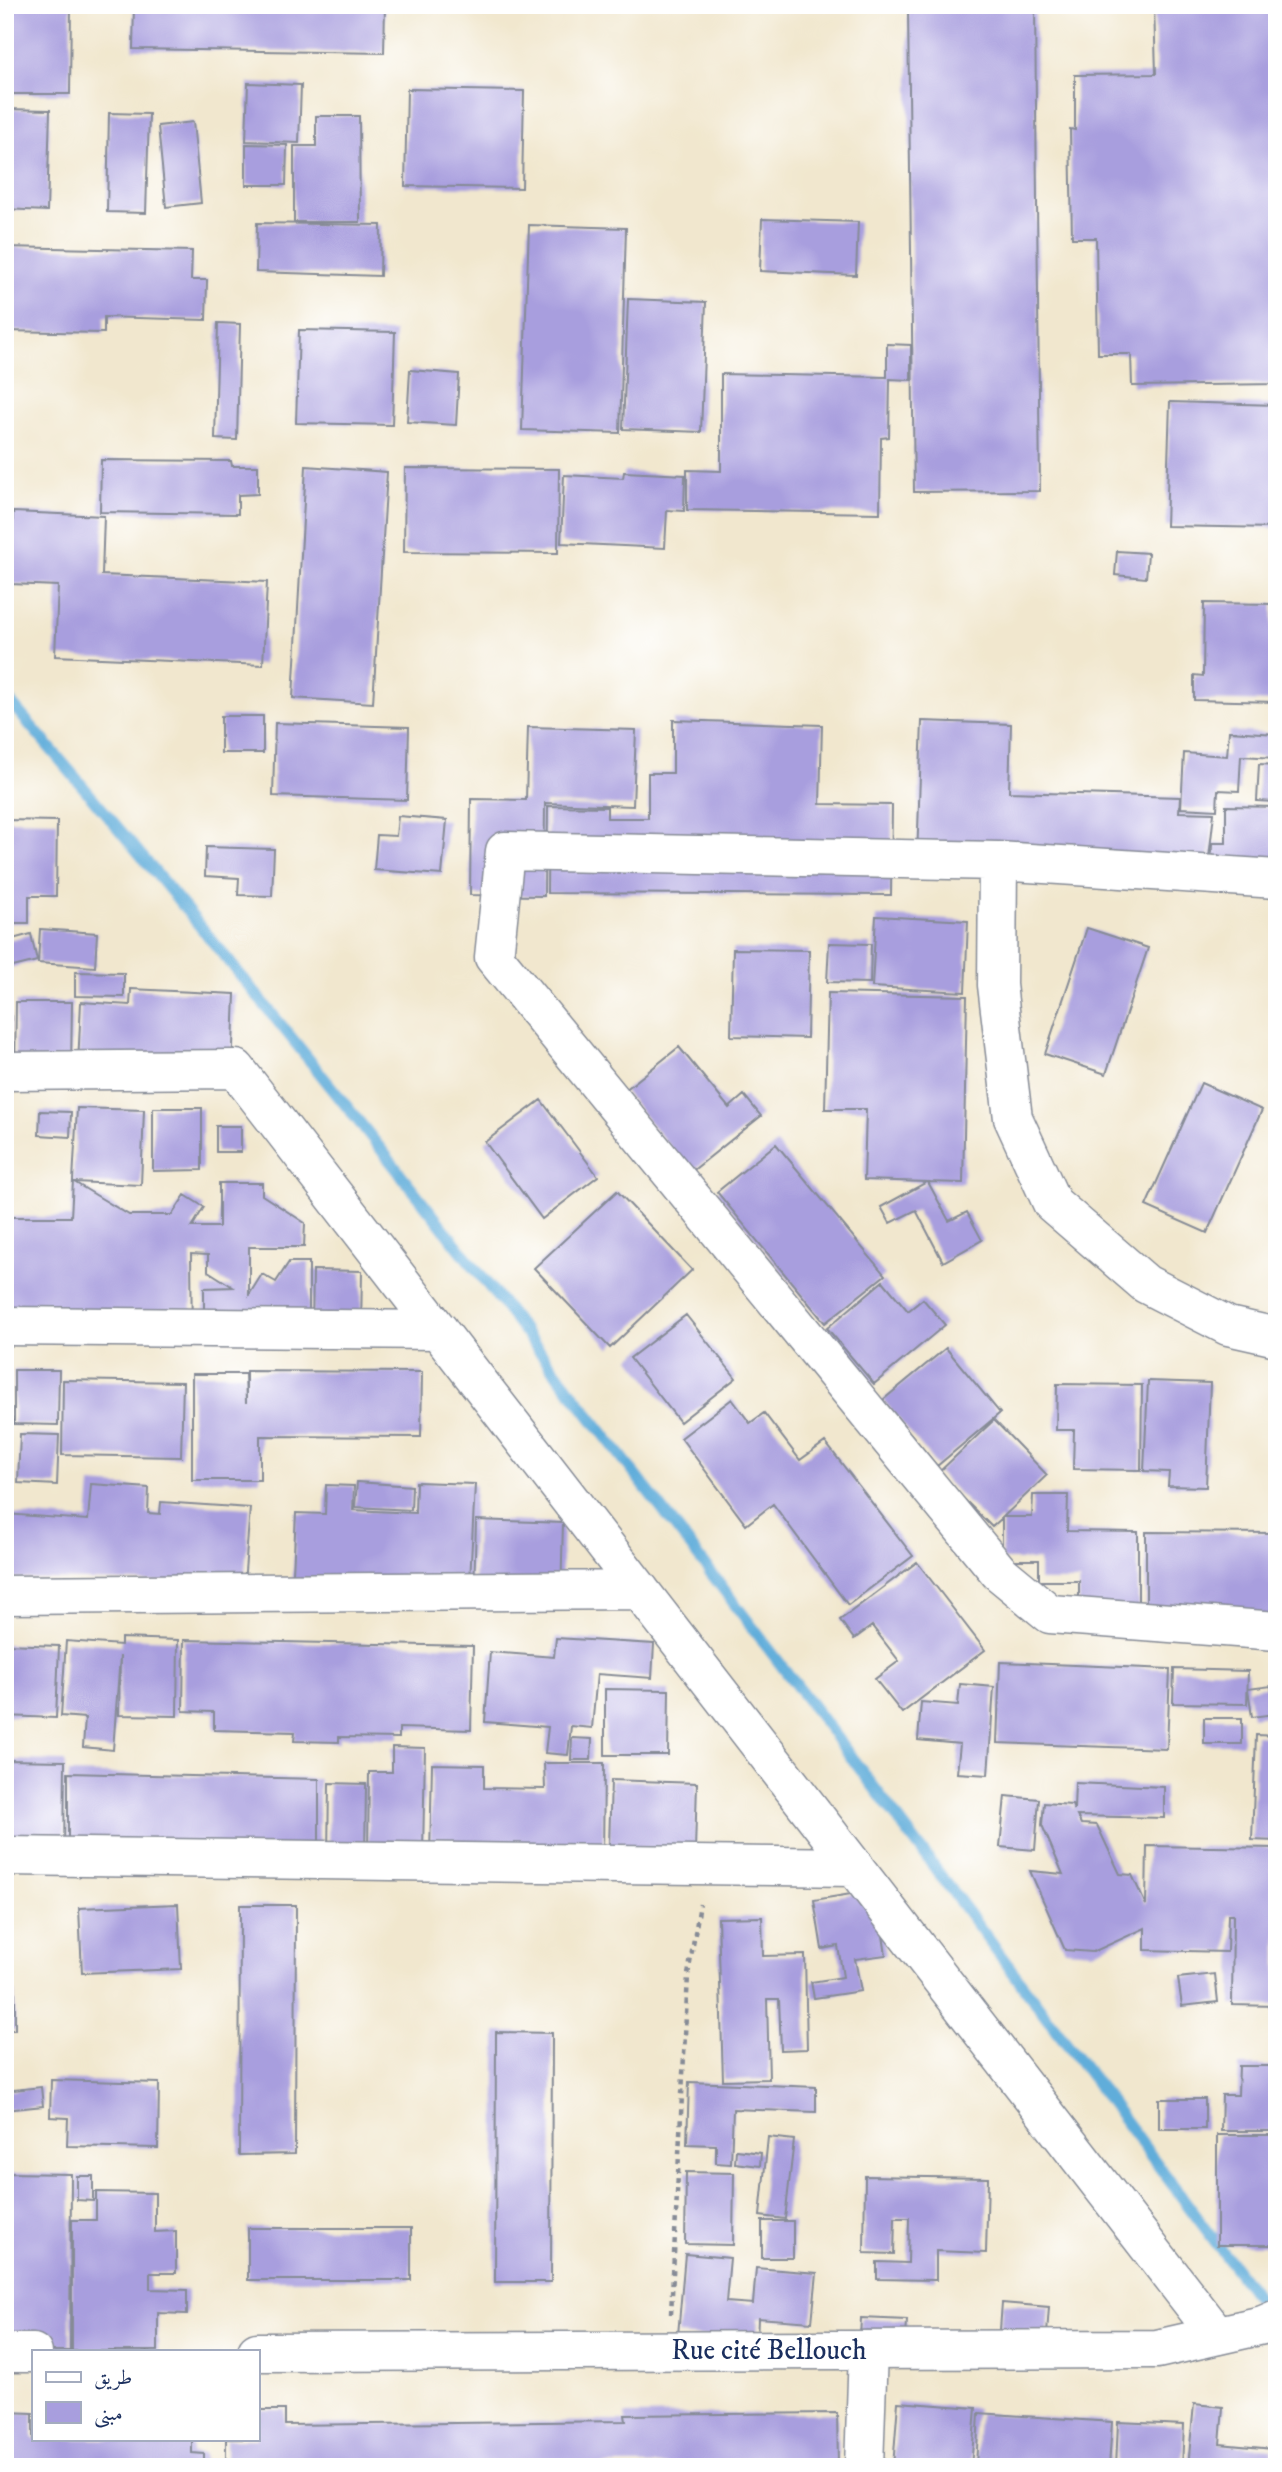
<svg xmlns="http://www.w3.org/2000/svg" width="1282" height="2472" font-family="'IM FELL DW Pica',Amiri,serif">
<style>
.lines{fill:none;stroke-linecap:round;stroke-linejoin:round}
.stream{stroke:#60adda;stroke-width:12}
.building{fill:#a89ede}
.street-casing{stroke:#868b96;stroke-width:41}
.secondary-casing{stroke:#868b96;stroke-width:41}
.path{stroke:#868b96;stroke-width:4.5;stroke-dasharray:5 5;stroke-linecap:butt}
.street{stroke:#fff;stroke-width:38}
.secondary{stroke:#fff;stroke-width:38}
.labels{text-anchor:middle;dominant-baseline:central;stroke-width:5;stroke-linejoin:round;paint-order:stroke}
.street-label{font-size:28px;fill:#1b2f5e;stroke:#fff}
</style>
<rect width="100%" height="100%" fill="#fff"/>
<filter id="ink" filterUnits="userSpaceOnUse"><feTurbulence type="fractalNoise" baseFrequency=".0143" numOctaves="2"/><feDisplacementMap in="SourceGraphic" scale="14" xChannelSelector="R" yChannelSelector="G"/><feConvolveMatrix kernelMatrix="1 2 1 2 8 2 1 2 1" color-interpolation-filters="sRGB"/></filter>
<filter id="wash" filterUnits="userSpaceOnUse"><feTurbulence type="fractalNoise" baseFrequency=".00686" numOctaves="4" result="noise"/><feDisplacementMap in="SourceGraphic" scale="28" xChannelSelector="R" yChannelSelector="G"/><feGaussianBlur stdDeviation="1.57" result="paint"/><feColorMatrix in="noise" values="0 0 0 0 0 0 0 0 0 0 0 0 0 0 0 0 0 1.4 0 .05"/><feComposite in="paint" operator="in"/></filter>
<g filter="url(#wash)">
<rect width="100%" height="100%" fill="#f1e7ce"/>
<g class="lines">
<!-- stream -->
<path class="stream" d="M5,696C254,982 487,1281 718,1582C904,1826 1089,2071 1272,2317"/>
</g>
<g id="blocks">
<!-- building -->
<path class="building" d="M5,5H71L70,94H5Z
M134,5H385L384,53L133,49Z
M1154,5H1277V384L1132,386L1131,354H1098L1096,238H1072L1070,129L1075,130V75L1156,74Z
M1035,8L1040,491L914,492L908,9Z
M248,83L301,85L299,143L246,141Z
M407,89L524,91L522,188L405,186Z
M5,109L50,110L47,211L5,209Z
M109,113L149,114L146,213L107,212Z
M316,116H359L360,222H294V146H316Z
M193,122L201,203L166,207L158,126Z
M246,144L287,145L286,185H246Z
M762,219L858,222L856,275L760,271Z
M257,223L381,225L380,276L256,272Z
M529,225L626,228L620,433L522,430Z
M5,247L192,251L191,280H207L206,320L104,317V333L5,331Z
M628,299L706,302L701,432L623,429Z
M218,323L240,324L237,440L215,439Z
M299,330L395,332L392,425L296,423Z
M887,344L911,345V380L890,379L889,437L881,438L880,513L687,510V470L721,471V374L887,377Z
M410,370L459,374L456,425L407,422Z
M1170,402L1277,405V528L1166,526Z
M101,460L231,461L232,466H258V494L238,495V514L100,512Z
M306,466L387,472L373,703L293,698Z
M405,468L559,469L558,553L404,552Z
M624,472L685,475L684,511L667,510L665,548L561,543L564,475L623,478Z
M13,512L104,516L102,575L267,582L263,665L55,656L58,586L11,584Z
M1117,551L1148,553L1146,578L1115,575Z
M1204,603L1273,604L1272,677H1277V702L1194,700V675L1203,676Z
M221,716H263V753H221Z
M673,720L822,725L820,804L892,805L891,895L547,893L548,806L607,807V818H648V773H673Z
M922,721L1011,724L1009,792L1180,797L1179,812L1214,813L1208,867L917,858Z
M275,723L409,727L407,800L273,796Z
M528,727L636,730L633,806L545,803L544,896L470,895L471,799L526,800Z
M1229,731L1277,734V758L1241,756L1239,791L1218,790L1217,810L1181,808L1184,753L1227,756Z
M1259,764L1277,765V802L1257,801Z
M1226,806L1277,807V874L1211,873L1212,843H1226Z
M398,816L447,820L442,875L374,870L377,835L396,836Z
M5,820L57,821L56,896H29V923H5Z
M206,847L274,849L272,896L238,895L239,878L205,876Z
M876,916L968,921L965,992L872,987Z
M1087,928L1148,948L1106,1074L1045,1054Z
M40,929L97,933L95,967L38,963Z
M31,934L37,961L5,969V941Z
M829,943L871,944L870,983L827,982Z
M733,949L809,950L807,1038L731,1036Z
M75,972L124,973V997L75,996Z
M131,989L235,994L232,1072L78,1065L81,1002L130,1005Z
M828,993L967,996L963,1183L928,1182L949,1221L967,1212L982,1240L943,1262L916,1210L890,1223L881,1207L927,1182L864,1180L866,1109H825Z
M16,1002H72L71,1070H15Z
M5,1013L11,1014L10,1079H5Z
M679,1047L729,1108L744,1095L761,1116L691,1172L624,1091Z
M1201,1083L1262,1110L1207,1233L1146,1206Z
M541,1100L598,1176L542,1219L485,1142Z
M77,1108L144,1110L141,1185L74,1182L129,1215H172L185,1195L204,1207L192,1227H219V1183H262V1195L305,1223L304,1247H249V1295L262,1274L276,1282L289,1262H309V1330H204V1288L233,1287L208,1271V1255L191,1254L192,1337L5,1338V1217H71Z
M153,1108H202V1170L153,1171Z
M5,1109L9,1110L7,1133H5Z
M40,1111L71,1112L70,1137L39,1135Z
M216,1126H241V1152H216Z
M776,1144L885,1275L825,1323L717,1192Z
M617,1191L692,1270L610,1348L534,1268Z
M313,1270L362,1271L361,1330L312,1329Z
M883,1281L908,1311L923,1299L945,1325L874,1384L827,1328Z
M686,1315L736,1378L680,1422L630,1358Z
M946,1348L1000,1413L937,1466L883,1400Z
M14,1370H59L58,1425L14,1424Z
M246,1371L422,1372L421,1437L260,1436V1480H192V1374H245L246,1403Z
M63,1380L183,1382L181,1457L62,1455Z
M1148,1381L1210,1383L1206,1487L1168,1486L1169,1472L1144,1471Z
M1057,1384L1142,1385L1141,1470L1073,1469L1074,1430H1056Z
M732,1399L750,1423L764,1413L800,1460L825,1442L913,1556L848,1605L773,1504L746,1525L681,1438Z
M994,1420L1047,1475L1003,1517H1032L1033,1495H1068L1067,1531L1138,1532V1609H1079V1581H1039V1560H1002V1518L992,1527L938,1473Z
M20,1434L59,1435L57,1485L18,1483Z
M357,1482L412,1486L411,1510L355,1507Z
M416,1482L475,1484L469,1601L292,1594L296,1513L325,1514L326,1485L354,1486L353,1510L415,1513Z
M91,1484L149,1488L148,1513L160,1514L161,1502L250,1508L244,1584L5,1578V1514L88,1520Z
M476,1520L563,1523L561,1595L474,1592Z
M1146,1532L1277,1533V1617L1146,1616Z
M917,1562L985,1650L902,1713L875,1679L899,1661L872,1626L854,1639L840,1620Z
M121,1638L178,1640L177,1716L119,1715L120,1656L113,1750L83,1747L85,1718L61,1716L66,1641L121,1645Z
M556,1638L654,1644L652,1678L597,1674L592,1728L571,1726L568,1755L545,1753L548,1727L485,1722L490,1652L554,1657Z
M184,1640L473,1646L471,1730L399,1728V1738L339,1737V1742L294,1741L295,1732L214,1730V1712L183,1711Z
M5,1644L59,1646L56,1718L5,1716Z
M1000,1662L1170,1669L1167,1749L997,1743Z
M1174,1669L1248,1671L1247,1704L1173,1703Z
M960,1684L994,1687L988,1775L957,1773L960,1744L918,1740L921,1702L958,1705Z
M1271,1686L1275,1714L1252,1717L1248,1689Z
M605,1689L669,1690L668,1755H605Z
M1204,1718H1242V1744H1204Z
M1256,1735L1277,1736V1841L1252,1840Z
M572,1738L592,1739L591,1760H571Z
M392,1747L425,1748L423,1853L368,1851L369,1772H392Z
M5,1760L65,1761L64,1858H5Z
M544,1763H604L603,1859L430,1857L432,1764L484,1765V1788L545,1789Z
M68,1773L319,1779V1858L68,1855Z
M611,1780L697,1783L695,1850L609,1847Z
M329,1783L366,1784L365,1856L328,1855Z
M1075,1783L1164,1787V1818L1077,1816L1081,1824L1097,1825L1120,1874L1132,1875L1146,1905L1147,1846L1277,1848V2006L1232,2005L1233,1915H1228L1227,1952L1145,1950V1928L1093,1952L1065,1950L1030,1871L1063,1874L1042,1825L1044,1803L1072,1805L1074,1810Z
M1005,1796L1039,1799L1035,1850L1000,1847Z
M876,1890L886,1955L855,1959L861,1991L814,1998L811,1982L843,1977L838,1946L822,1949L814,1900Z
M178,1904L181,1969L82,1973L79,1908Z
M240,1905H296L295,2154L239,2155Z
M762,1917L763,1956L805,1955L807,2049L781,2050L779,1999H767L769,2079L723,2080L718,1918Z
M1215,1974L1218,2002L1182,2006L1178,1978Z
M5,1991H15V2030H5Z
M496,2032L552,2033L551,2282H495Z
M1239,2066H1277V2131H1221L1222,2095H1238Z
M51,2080L159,2083L158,2148L67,2146L68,2118L50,2117Z
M689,2082L816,2087V2112L733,2109L731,2164L716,2163V2145L687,2144Z
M41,2087L43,2106L5,2110V2091Z
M1159,2099H1205V2129H1159Z
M1217,2135H1277V2245H1217Z
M768,2137L794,2140L785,2219L760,2216Z
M736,2150L761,2153L760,2166L735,2163Z
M686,2172L734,2173L733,2245L685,2244Z
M5,2173L71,2174L70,2351H5Z
M77,2176H93V2201L77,2200Z
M865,2176L988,2178L986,2253L936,2251V2280L877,2279V2262L908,2263L909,2218H895L894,2254L864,2253Z
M96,2192L155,2193V2232L176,2231V2273H150V2289L187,2290V2314L158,2313V2351H72V2220H96Z
M762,2221H793V2258H762Z
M248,2228H411V2280H248Z
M685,2254L730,2258L726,2302L753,2304L756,2268L817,2273L812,2322L758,2318L757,2342L678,2335Z
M1002,2303L1049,2307L1047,2334L1000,2330Z
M861,2318L907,2320L906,2340L860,2338Z
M898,2402L976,2408L971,2467H893Z
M1194,2404L1223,2407L1220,2444L1273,2449L1271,2467H1188Z
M257,2410H285V2425L626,2421L625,2415L837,2413L838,2464L226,2467V2439H257Z
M5,2412L33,2413V2439H192V2453L204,2454V2467H5Z
M979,2413L1112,2422L1109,2467H976Z
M1118,2422L1184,2425L1182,2467H1116Z"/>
</g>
</g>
<g filter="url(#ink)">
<use href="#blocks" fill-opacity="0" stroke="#868b96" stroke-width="2"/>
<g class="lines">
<!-- street casing -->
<g class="street-casing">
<path id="street" d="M998,861L997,985L1013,1118L1052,1203L1146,1284L1228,1326L1277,1337
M1277,879L998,861L505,851L494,957L999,1572L1050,1614L1277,1631
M5,1071L236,1069L1217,2335
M5,1326L439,1330
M5,1595L640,1590
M5,1856L855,1867
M864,2467L868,2350"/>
</g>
<!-- secondary casing -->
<g class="secondary-casing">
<path id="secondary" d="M257,2352L1157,2349L1263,2325L1277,2319
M5,2353H33"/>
</g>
<!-- path -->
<path class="path" d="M671,2314L688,1975L700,1904"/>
<!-- street -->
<use href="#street" class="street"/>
<!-- secondary -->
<use href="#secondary" class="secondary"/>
</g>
</g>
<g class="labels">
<!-- street labels -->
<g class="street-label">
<text x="769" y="2350">Rue cité Bellouch</text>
</g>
</g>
<!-- margin -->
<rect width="1282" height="2472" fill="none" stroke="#fff" stroke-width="28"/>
<!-- legend -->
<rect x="32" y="2350" width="228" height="91" fill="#ffffff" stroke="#a4acbf" stroke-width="2"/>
<rect x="46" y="2372" width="35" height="10" fill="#ffffff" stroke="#a4acbf" stroke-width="2"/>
<text x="94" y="2384" font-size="21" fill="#1b2f5e">طريق</text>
<rect x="46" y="2402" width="35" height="21" fill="#a89ede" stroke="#a4acbf" stroke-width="2"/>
<text x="94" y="2420" font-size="21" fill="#1b2f5e">مبنى</text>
</svg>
